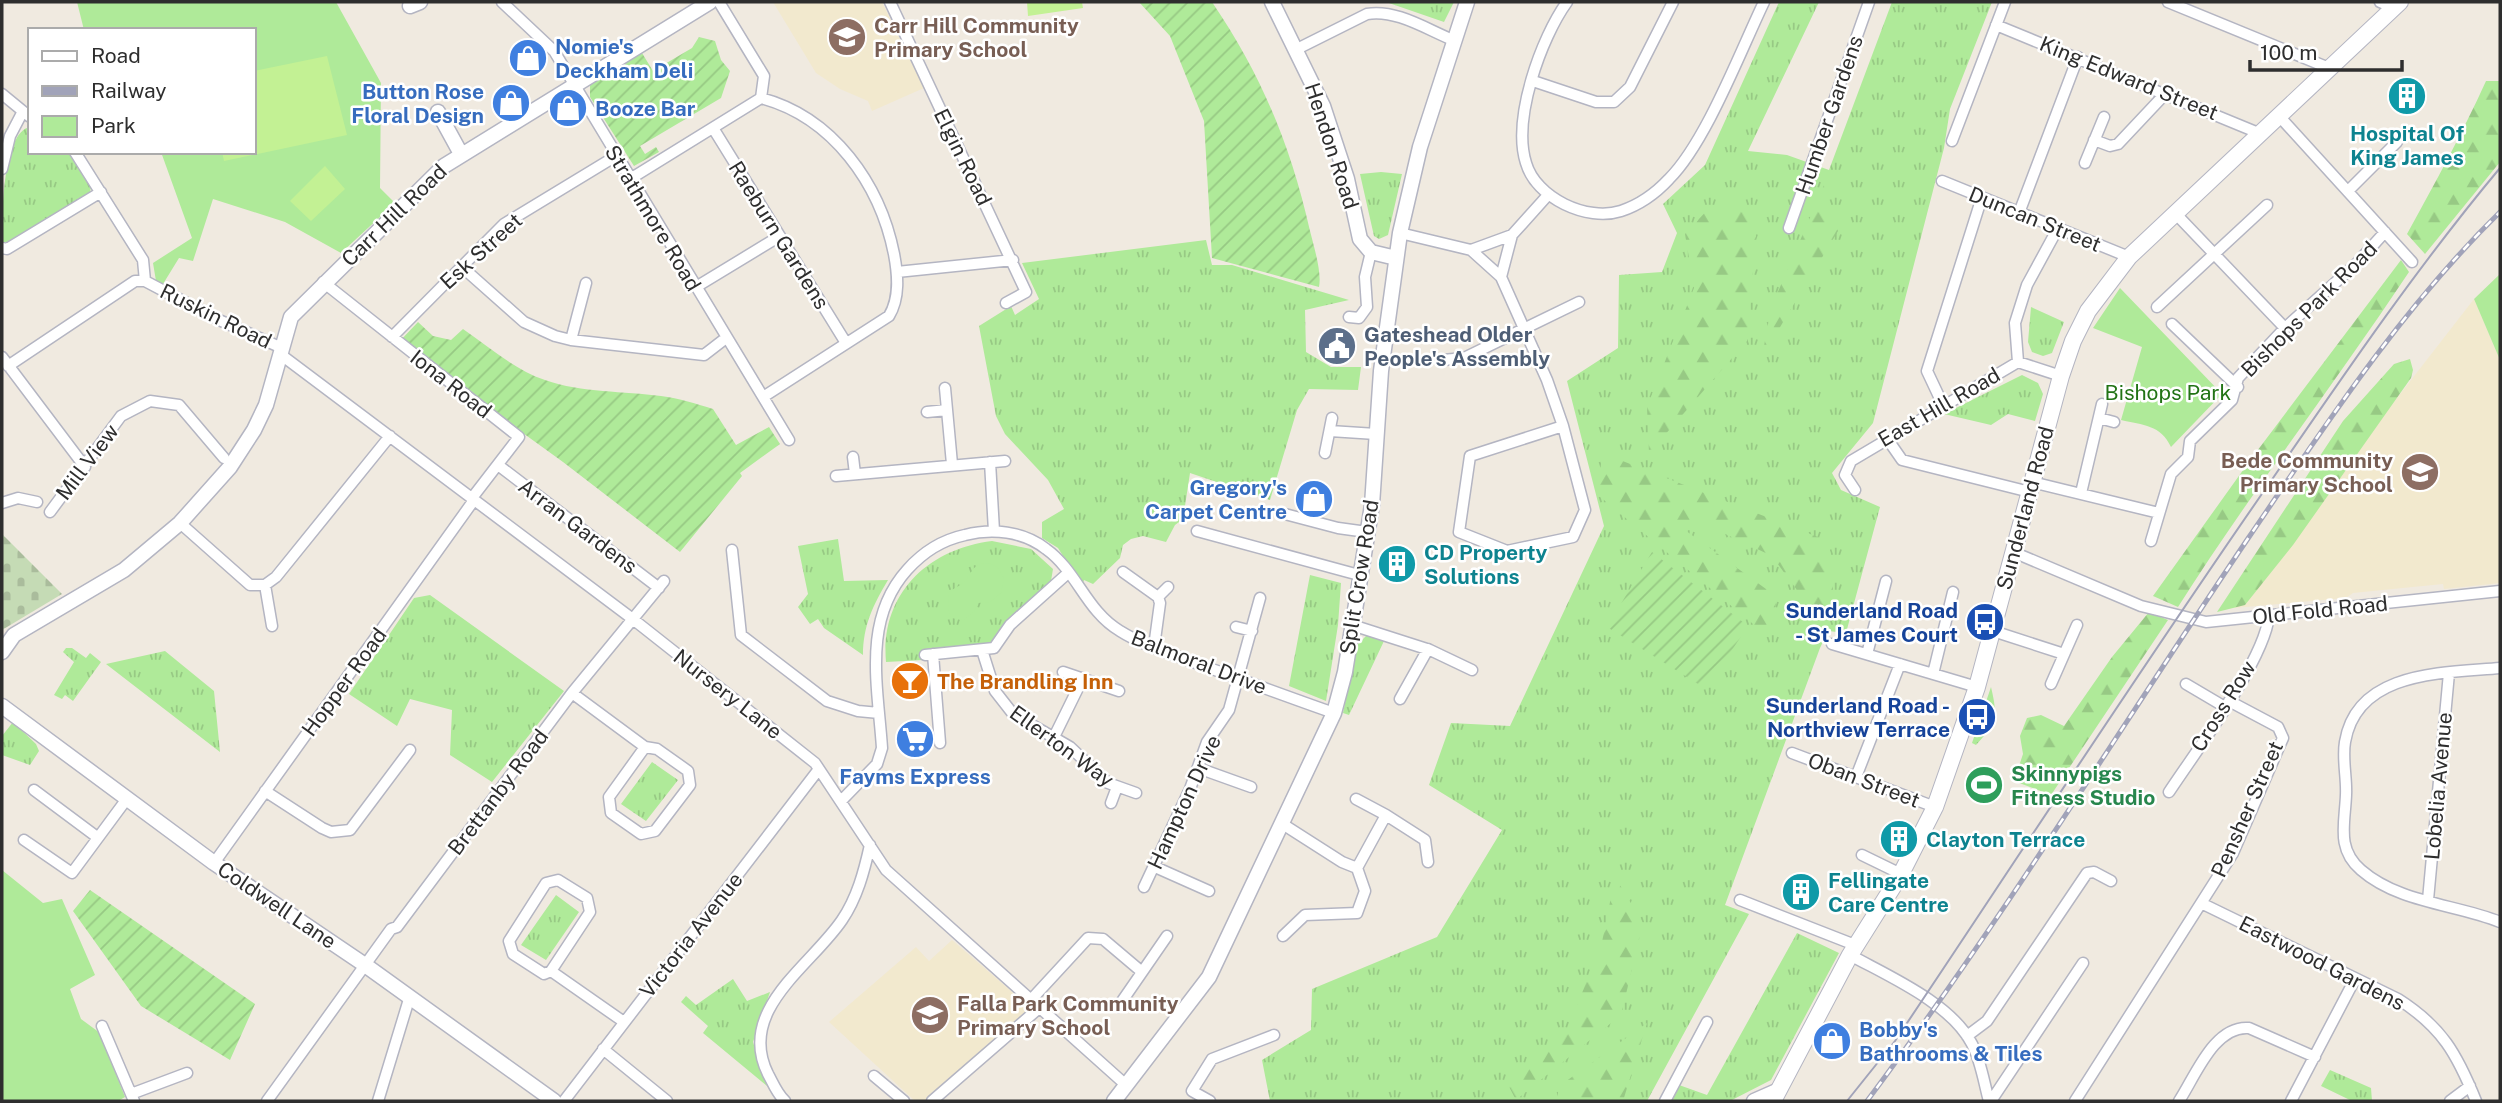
<svg xmlns="http://www.w3.org/2000/svg" width="2502" height="1103" font-family="'Public Sans',sans-serif">
<style>
.education{fill:#f2e9ce}
.grass{fill:url(#grass-tufts)}
.forest{fill:url(#forest-firs)}
.cemetery{fill:url(#cemetery-stones)}
.park{fill:#afea99}
.garden{fill:url(#garden-furrows)}
.pitch{fill:#c3f194}
.lines{fill:none;stroke-linecap:round;stroke-linejoin:round}
.minor-casing{stroke:#b4b5c2;stroke-width:13}
.tertiary-casing{stroke:#b4b5c2;stroke-width:17}
.secondary-casing{stroke:#b4b5c2;stroke-width:18}
.minor{stroke:#fff;stroke-width:10}
.tertiary{stroke:#fff;stroke-width:14}
.secondary{stroke:#fff;stroke-width:16}
.tram{stroke:#a1a3b9;stroke-width:2}
.rail-casing{stroke:#a1a3b9;stroke-width:5}
.rail{stroke:#fff;stroke-width:2.5;stroke-dasharray:8;stroke-linecap:butt}
.labels{text-anchor:middle;dominant-baseline:central;stroke-width:5;stroke-linejoin:round;paint-order:stroke}
.education-label{font-size:21px;font-weight:bold;fill:#785e54;stroke:#fff;text-anchor:start}
.shop-label{font-size:21px;font-weight:bold;fill:#366cbe;stroke:#fff;text-anchor:start}
.street-label{font-size:21px;fill:#2e2e2e;stroke:#fff}
.culture-label{font-size:21px;font-weight:bold;fill:#0d838f;stroke:#fff;text-anchor:start}
.service-label{font-size:21px;font-weight:bold;fill:#4e5e75;stroke:#fff;text-anchor:start}
.park-label{font-size:21px;fill:#227315;stroke:#fff}
.transit-label{font-size:21px;font-weight:bold;fill:#164399;stroke:#fff;text-anchor:end}
.food-label{font-size:21px;font-weight:bold;fill:#c56008;stroke:#fff;text-anchor:start}
.leisure-label{font-size:21px;font-weight:bold;fill:#27864d;stroke:#fff;text-anchor:start}
</style>
<defs>
<pattern id="grass-tufts" width="24" height="20" patternUnits="userSpaceOnUse" patternTransform="scale(1.75)"><rect width="24" height="20" fill="#afea99"/><path d="M3 7l-1-3M5 7V3M7 7l1-3M15 17l-1-3M17 17v-4M19 17l1-3" fill="none" stroke="#97c984"/></pattern>
<pattern id="forest-firs" width="22" height="20" patternUnits="userSpaceOnUse" patternTransform="scale(1.75)"><rect width="22" height="20" fill="#afea99"/><path d="M5 1l3.5 6h-7zM16 11l3.5 6h-7z" fill="#97c984"/></pattern>
<pattern id="cemetery-stones" width="16" height="16" patternUnits="userSpaceOnUse" patternTransform="scale(1.75)"><rect width="16" height="16" fill="#c5dbb5"/><path d="M2 7V4a2 2 0 0 1 4 0v3zM10 15v-3a2 2 0 0 1 4 0v3z" fill="#aabc9c"/></pattern>
<pattern id="garden-furrows" width="10" height="10" patternUnits="userSpaceOnUse" patternTransform="scale(1.75)"><rect width="10" height="10" fill="#afea99"/><path d="M-1 1l2-2M0 10L10 0M9 11l2-2" fill="none" stroke="#97c984"/></pattern>
</defs>
<rect width="100%" height="100%" fill="#f0eae0"/>
<!-- education -->
<path class="education" d="M773,2H882L924,88L872,111L868,101L840,89L816,73Z
M2474,299L2500,360V583L2444,589L2443,584L2353,593L2346,598L2234,608Z
M952,940L1032,1009L927,1101H915L829,1022L916,947L929,961Z"/>
<!-- grass -->
<path class="grass" d="M1386,2H1454L1444,22Z
M1779,2H1819L1748,151L1787,155L1829,170L1892,2H1992L1950,109L1944,148L1873,423L1832,473L1841,490L1880,507L1846,633L1828,631L1820,648L1725,905L1749,914L1647,1101H1270L1262,1060L1311,1030L1312,989L1437,937L1502,830L1429,785L1451,723L1510,726L1604,526L1567,381L1618,348L1619,275L1662,272L1677,233L1663,204L1705,165Z
M30,127V152H68L91,184L90,194L7,242H2C2,219 2,132 30,127Z
M1381,172L1402,174L1388,235L1379,239L1374,236L1360,174Z
M1206,240L1212,265H1232L1349,300L1305,310L1306,352L1331,367H1361L1358,390L1309,389L1297,410L1270,500L1190,473L1183,519L1175,525L1166,542L1143,536L1131,539L1123,545L1120,558L1093,584L1084,580L1082,586L1058,548L1042,538V522L1064,509L1048,480L1005,434L996,416L979,326L1011,306L1015,315L1039,299L1022,263Z
M2031,307L2064,322L2052,353L2043,356L2032,352L2028,342Z
M2022,375L2038,383L2043,394L2035,421L2008,414L1991,425L1944,414Z
M838,539L844,581L888,580C873,605 863,626 863,655L824,628L818,619L810,624L798,607L808,594L798,546Z
M992,541L1031,549L1053,569L1051,581L1007,620L992,645L923,660L886,662C880,595 927,549 992,541Z
M1310,575L1341,583L1338,625L1326,701L1289,686Z
M430,595L564,691L492,782L450,755L452,710L410,699L397,726L349,694L414,598Z
M1368,634L1384,641L1349,715L1343,713L1357,645Z
M66,648H72L86,658L90,653L101,662L73,701L65,695L62,699L54,695L74,662L63,652Z
M165,651L214,691L220,752L106,664Z
M1991,687C1998,717 1997,722 1976,745L1972,743Z
M13,722L36,744L39,751L30,765L2,755V736Z
M652,762L678,780L646,821L621,804Z
M556,895L579,912L546,960L521,945Z
M1797,933L1839,953L1771,1080L1730,1101H1671L1679,1085L1707,1095Z
M733,979L747,1001L770,992L753,1042L767,1086L703,1033L708,1026L681,1002L686,996L696,1005Z
M2330,1070L2371,1088L2372,1101H2352L2321,1086Z"/>
<!-- forest -->
<path class="forest" d="M2486,81H2500V162L2425,254L2407,234C2435,183 2462,134 2486,81Z
M1824,185L1838,231L1762,357L1771,308Z
M1712,205L1758,213L1747,341L1649,453L1647,407L1694,288L1685,234Z
M2401,260L2409,272C2334,385 2251,492 2178,607L2153,596L2251,459Z
M2410,359L2413,370L2411,378L2293,545L2245,605L2217,612L2343,421L2394,364Z
M1602,453L1828,541L1834,569L1830,607L1812,620L1797,590L1772,556L1702,523L1678,525L1777,597L1770,638L1598,495Z
M2149,612L2168,620L2051,795L2014,781L2023,754L2020,736L2027,718L2041,715L2064,726L2112,657Z
M1615,877L1643,923L1621,1015L1516,1100L1505,1079L1536,1061L1566,1034L1602,942Z
M1647,1023L1623,1101H1558V1087Z"/>
<!-- cemetery -->
<path class="cemetery" d="M2,534L62,594L2,630Z"/>
<!-- park -->
<path class="park" d="M77,2H336L381,83L380,188L395,203L341,253L285,222L213,199L193,261L179,258L163,284L156,281L153,263L192,238L161,152H254V30H84Z
M2500,274V360L2474,299Z
M2120,288L2222,394L2171,447C2161,425 2143,425 2121,420L2142,347L2093,328Z
M989,563L997,567L1004,578L1001,593L990,602L978,603L974,612L963,620L951,618L948,610L949,592C954,588 962,585 965,581C974,570 972,564 989,563Z
M2,870L43,903L62,899L95,975L70,989L81,1019L100,1033L125,1097L118,1101H2Z"/>
<!-- garden -->
<path class="garden" d="M1139,2H1212C1260,73 1290,142 1310,231C1314,247 1322,273 1319,287L1212,258L1204,121L1170,36Z
M699,37L715,41L721,60L730,71L721,98L640,146L645,154L656,147L659,152L634,166L590,97V85L642,53L653,71L692,48Z
M418,322L433,336L451,340L463,329C489,347 515,370 545,380C582,393 624,391 661,396C679,398 697,404 713,409L736,445L769,427L780,444L740,473L742,476L680,552L563,462L398,343Z
M1652,552L1748,626L1706,689L1607,627Z
M90,890L255,1004L230,1060L141,1006L73,911Z"/>
<!-- pitch -->
<path class="pitch" d="M1027,2H1082L1083,8L1028,16Z
M327,56L347,135L224,161L222,152H254V71Z
M325,166L345,189L311,221L290,201Z"/>
<g class="lines">
<!-- minor casing -->
<g class="minor-casing">
<path id="minor" d="M502,2L554,51L789,440
M719,2L764,76L761,98C833,117 880,184 894,254C898,275 900,298 889,316L763,397
M890,2L1026,292L1006,303
M1567,2C1541,38 1512,119 1526,163C1536,198 1587,222 1621,211C1639,205 1656,193 1669,179C1706,142 1740,52 1764,2
M2168,2L2329,68
M2380,2L2394,8
M1996,25L2261,134
M1297,49L1367,14C1396,9 1426,29 1453,40
M1533,81L1596,102H1614L1630,87L1673,2
M2,94L30,117
M2279,116L2412,262
M713,128L846,343
M2094,140L2110,146L2118,144L2166,93
M1952,141L2005,2
M75,152L143,260L145,281
M2085,163L2104,117
M2,169L10,136L22,113
M630,179L761,98
M1942,181L2129,257
M2348,191L2397,142
M2019,213L2078,57
M2175,213L2285,328
M1789,228L1869,2
M1400,233L1471,250L1501,277L1547,380L1563,426L1585,510L1573,537L1507,551L1459,532L1470,456L1563,426
M2,248L7,249L101,192
M1471,250L1512,235
M462,267L524,322L555,336L571,340L704,355L726,338
M897,272L1013,260
M1501,277L1512,235L1548,195
M323,282L519,437L472,498
M696,287L780,236
M2157,307L2267,205
M1349,317L1359,318L1367,307L1365,277L1371,252
M2172,324L2238,387
M392,337L504,224L616,156
M571,340L586,283
M280,354L634,620L815,763L886,870L1126,1085
M2,357L85,467
M1443,360L1464,358L1579,302
M2018,362L2015,323L2027,285L2058,228
M8,366L135,281H145L219,320L282,348
M945,388L952,464
M1943,405L1927,371L1982,197
M927,412L947,410
M2099,418L2114,422
M1330,431L1376,434
M1886,437L1902,460L2030,492
M1325,453L1332,418
M853,457L855,474
M990,462L994,531
M498,465L659,588
M836,476L1005,461
M2032,482L2159,513
M1855,490L1845,475L1851,461L2018,362L2061,376
M2081,493L2102,404
M2,503L18,498L37,502
M50,512L121,416L150,401L179,405L224,458
M1281,513L1338,528L1367,532
M180,523L250,585H265L276,577L390,436
M1197,531L1359,575
M2151,541L2171,474L2188,457L2190,441L2232,400L2238,378L2285,328L2357,263L2385,232
M732,550L741,635L827,701L858,711L879,713
M2013,552L2141,606L2206,622L2500,591
M1123,572L1158,597L1160,603L1154,647
M265,585L272,626
M1158,597L1168,587
M1352,625L1430,650L1472,670
M1236,627L1252,631
M1993,631L2064,654
M1832,644L1977,687
M982,650L995,691L1013,714L1070,747L1108,783L1136,793
M933,654L940,743
M1867,654L1886,581
M925,655L994,648L1010,625L1068,573
M2500,668C2445,673 2357,670 2345,742C2342,759 2347,778 2346,795C2345,823 2336,849 2361,870C2399,903 2455,904 2500,922
M1063,672L1119,691
M1933,674L1953,592
M2051,684L2077,625
M2186,684L2225,707
M572,693L645,747L657,749L688,771L690,785L655,831L641,834L611,813L609,797L645,747
M1400,699L1428,649
M1054,737L1083,678
M1792,753L1935,807
M1198,768L1251,787
M1856,777L1900,664
M34,790L97,837
M265,791L322,828L331,832L350,830L410,750
M2169,792C2196,751 2264,661 2269,616
M1356,799L1386,815
M841,801L877,764L882,748C878,687 862,620 907,570C922,553 942,540 965,535C992,528 1023,531 1046,549C1077,571 1086,611 1120,631C1144,646 1172,654 1198,664C1243,680 1288,697 1334,713
M1111,803L1117,787
M1281,823L1342,862L1357,868L1386,815L1425,840L1428,862
M24,840L72,873L126,800
M1862,855L1901,874
M214,863L474,500
M1155,867L1209,891
M1144,887L1190,789L1207,742L1229,710L1260,598
M1740,900L1855,945
M2428,900L2449,673
M2203,904L2398,999C2442,1027 2457,1054 2476,1101
M1283,936L1305,915L1357,913L1365,891L1357,868
M1850,955C1888,976 1951,1003 1972,1044C1981,1061 1984,1083 1989,1101
M551,971L590,912L587,898L558,880L546,883L509,941L513,954L544,974L551,971L624,1022
M1029,1002L1088,938L1103,939L1142,972
M1118,1007L1167,936
M102,1026L134,1101
M1967,1036L1987,1021L2087,873L2094,872L2111,881
M603,1049L667,1101
M874,1076L904,1101
M131,1094L187,1073
M267,1101L391,929L397,927L572,693L664,581
M378,1101L410,996
M564,1101L819,769
M785,1101C777,1094 773,1083 768,1074C736,1010 811,966 842,920C857,898 864,872 870,845
M932,1101L1038,1009
M1210,1101L1192,1091L1212,1059L1274,1035
M1665,1101L1707,1022
M1991,1101L2083,963
M2075,1101L2233,853L2279,747L2283,738L2278,727L2229,701
M2179,1101C2195,1077 2214,1025 2249,1028L2315,1057
M2291,1101L2355,979
M2450,1101L2470,1086"/>
</g>
<!-- tertiary casing -->
<g class="tertiary-casing">
<path id="tertiary" d="M1272,2L1323,106L1347,179L1360,239L1371,252L1396,258
M410,6L420,2
M438,112L461,154
M2,652L14,635L124,570L180,523L230,467L254,430L266,405L291,317L444,166L710,2
M2,706L214,863L365,965L554,1101
M1114,1101L1209,977L1334,713L1345,672L1372,505L1381,371L1400,233L1420,147L1467,2
M1754,1101L1779,1090"/>
</g>
<!-- secondary casing -->
<g class="secondary-casing">
<path id="secondary" d="M1773,1101L1850,955L1901,874L1935,807L1977,687L2061,376L2073,341L2088,311L2129,257L2400,2"/>
</g>
<!-- minor -->
<use href="#minor" class="minor"/>
<!-- tertiary -->
<use href="#tertiary" class="tertiary"/>
<!-- secondary -->
<use href="#secondary" class="secondary"/>
<!-- tram -->
<path class="tram" d="M1847,1101L1895,1041C2021,853 2144,663 2273,478C2345,373 2418,266 2500,168"/>
<!-- rail casing -->
<g class="rail-casing">
<path id="rail" d="M1867,1101C2003,919 2122,725 2249,537C2326,424 2402,308 2500,212"/>
</g>
<!-- rail -->
<use href="#rail" class="rail"/>
</g>
<!-- icons -->
<defs>
<g id="school-disc" transform="scale(2.0125)"><circle r="9.5" fill="#8d6e63" stroke="#fff"/><path d="M0-5L7-2L0 1L-7-2ZM-4 1L0 2.5L4 1V4Q0 6-4 4Z" fill="#fff"/></g>
<g id="shop-disc" transform="scale(2.0125)"><circle r="9.5" fill="#3f7fe0" stroke="#fff"/><path d="M-5-2.5h2.3a2.7 3.5 0 0 1 5.4 0H5L5.5 6h-11ZM-1.5-2.5h3a1.5 2.3 0 0 0-3 0Z" fill="#fff"/></g>
<g id="building-disc" transform="scale(2.0125)"><circle r="9.5" fill="#0f9aa8" stroke="#fff"/><path d="M-4-6H4V6H1V3H-1V6H-4ZM-2.5-4.3h1.7v1.8h-1.7ZM.8-4.3h1.7v1.8H.8ZM-2.5-1h1.7V.8h-1.7ZM.8-1h1.7V.8H.8Z" fill="#fff"/></g>
<g id="civic-disc" transform="scale(2.0125)"><circle r="9.5" fill="#5c6f8a" stroke="#fff"/><path d="M-.6-6.5H3V-4.5H.6V-3L4-1V1h2V6H-6V1h2V-1L-.6-3ZM-1.2 2.5V6h2.4V2.5Z" fill="#fff"/></g>
<g id="bus-disc" transform="scale(2.0125)"><circle r="9.5" fill="#1a4fb4" stroke="#fff"/><path d="M-5-6H5V4H4V6H2V4H-2V6H-4V4H-5ZM-3.5-4V0h7V-4ZM-3.5 1.2v1.5H-2V1.2ZM2 1.2v1.5H3.5V1.2Z" fill="#fff"/></g>
<g id="bar-disc" transform="scale(2.0125)"><circle r="9.5" fill="#e8710a" stroke="#fff"/><path d="M-6-5H6L.8 .8V4.5H3.5V6h-7V4.5H-.8V.8Z" fill="#fff"/></g>
<g id="supermarket-disc" transform="scale(2.0125)"><circle r="9.5" fill="#3f7fe0" stroke="#fff"/><path d="M-6-5.5h2.5l.6 2H6L4.5 2H-2.5L-4.4-4H-6ZM-1.5 3.2a1.3 1.3 0 1 0 .1 0ZM3 3.2a1.3 1.3 0 1 0 .1 0Z" fill="#fff"/></g>
<g id="stadium-disc" transform="scale(2.0125)"><circle r="9.5" fill="#2e9e5b" stroke="#fff"/><path d="M0-5a6.5 5 0 1 0 0 10a6.5 5 0 1 0 0-10ZM-3.5-1.8h7v3.6h-7Z" fill="#fff"/></g>
</defs>
<g fill-rule="evenodd">
<use href="#school-disc" x="847" y="37"/>
<use href="#shop-disc" x="528" y="58"/>
<use href="#building-disc" x="2407" y="96"/>
<use href="#shop-disc" x="511" y="103"/>
<use href="#shop-disc" x="568" y="108"/>
<use href="#civic-disc" x="1337" y="346"/>
<use href="#school-disc" x="2420" y="472"/>
<use href="#shop-disc" x="1314" y="499"/>
<use href="#building-disc" x="1397" y="564"/>
<use href="#bus-disc" x="1985" y="622"/>
<use href="#bar-disc" x="910" y="681"/>
<use href="#bus-disc" x="1977" y="717"/>
<use href="#supermarket-disc" x="915" y="739"/>
<use href="#stadium-disc" x="1984" y="785"/>
<use href="#building-disc" x="1899" y="839"/>
<use href="#building-disc" x="1801" y="892"/>
<use href="#school-disc" x="930" y="1015"/>
<use href="#shop-disc" x="1832" y="1041"/>
</g>
<g class="labels">
<!-- education labels -->
<g class="education-label">
<text x="874" y="25">Carr Hill Community<tspan x="874" dy="24">Primary School</tspan></text>
<text x="2393" y="460" text-anchor="end">Bede Community<tspan x="2393" dy="24">Primary School</tspan></text>
<text x="957" y="1003">Falla Park Community<tspan x="957" dy="24">Primary School</tspan></text>
</g>
<!-- shop labels -->
<g class="shop-label">
<text x="555" y="46">Nomie's<tspan x="555" dy="24">Deckham Deli</tspan></text>
<text x="484" y="91" text-anchor="end">Button Rose<tspan x="484" dy="24">Floral Design</tspan></text>
<text x="595" y="108">Booze Bar</text>
<text x="1287" y="487" text-anchor="end">Gregory's<tspan x="1287" dy="24">Carpet Centre</tspan></text>
<text x="915" y="776" text-anchor="middle">Fayms Express</text>
<text x="1859" y="1029">Bobby's<tspan x="1859" dy="24">Bathrooms &amp; Tiles</tspan></text>
</g>
<!-- street labels -->
<g class="street-label">
<text transform="translate(2129 78) rotate(22)">King Edward Street</text>
<text transform="translate(1829 115) rotate(-71)">Humber Gardens</text>
<text transform="translate(1332 146) rotate(72)">Hendon Road</text>
<text transform="translate(963 157) rotate(64)">Elgin Road</text>
<text transform="translate(394 215) rotate(-44)">Carr Hill Road</text>
<text transform="translate(653 218) rotate(59)">Strathmore Road</text>
<text transform="translate(2035 219) rotate(22)">Duncan Street</text>
<text transform="translate(779 235) rotate(58)">Raeburn Gardens</text>
<text transform="translate(481 251) rotate(-42)">Esk Street</text>
<text transform="translate(2309 309) rotate(-45)">Bishops Park Road</text>
<text transform="translate(216 316) rotate(26)">Ruskin Road</text>
<text transform="translate(451 384) rotate(38)">Iona Road</text>
<text transform="translate(1939 407) rotate(-30)">East Hill Road</text>
<text transform="translate(87 462) rotate(-53)">Mill View</text>
<text transform="translate(2025 508) rotate(-75)">Sunderland Road</text>
<text transform="translate(578 526) rotate(37)">Arran Gardens</text>
<text transform="translate(1359 577) rotate(-81)">Split Crow Road</text>
<text transform="translate(2320 610) rotate(-6)">Old Fold Road</text>
<text transform="translate(1199 662) rotate(21)">Balmoral Drive</text>
<text transform="translate(344 682) rotate(-54)">Hopper Road</text>
<text transform="translate(728 694) rotate(38)">Nursery Lane</text>
<text transform="translate(2223 706) rotate(-58)">Cross Row</text>
<text transform="translate(1062 746) rotate(36)">Ellerton Way</text>
<text transform="translate(1864 780) rotate(21)">Oban Street</text>
<text transform="translate(2438 786) rotate(-85)">Lobelia Avenue</text>
<text transform="translate(498 792) rotate(-53)">Brettanby Road</text>
<text transform="translate(1184 802) rotate(-65)">Hampton Drive</text>
<text transform="translate(2247 809) rotate(-66)">Pensher Street</text>
<text transform="translate(277 905) rotate(34)">Coldwell Lane</text>
<text transform="translate(691 935) rotate(-52)">Victoria Avenue</text>
<text transform="translate(2322 963) rotate(27)">Eastwood Gardens</text>
</g>
<!-- culture labels -->
<g class="culture-label">
<text x="2407" y="133" text-anchor="middle">Hospital Of<tspan x="2407" dy="24">King James</tspan></text>
<text x="1424" y="552">CD Property<tspan x="1424" dy="24">Solutions</tspan></text>
<text x="1926" y="839">Clayton Terrace</text>
<text x="1828" y="880">Fellingate<tspan x="1828" dy="24">Care Centre</tspan></text>
</g>
<!-- service labels -->
<g class="service-label">
<text x="1364" y="334">Gateshead Older<tspan x="1364" dy="24">People's Assembly</tspan></text>
</g>
<!-- park labels -->
<g class="park-label">
<text x="2168" y="392">Bishops Park</text>
</g>
<!-- transit labels -->
<g class="transit-label">
<text x="1958" y="610">Sunderland Road<tspan x="1958" dy="24">- St James Court</tspan></text>
<text x="1950" y="705">Sunderland Road -<tspan x="1950" dy="24">Northview Terrace</tspan></text>
</g>
<!-- food labels -->
<g class="food-label">
<text x="937" y="681">The Brandling Inn</text>
</g>
<!-- leisure labels -->
<g class="leisure-label">
<text x="2011" y="773">Skinnypigs<tspan x="2011" dy="24">Fitness Studio</tspan></text>
</g>
</g>
<!-- border -->
<rect width="2502" height="1103" fill="none" stroke="#2e2e2e" stroke-width="7"/>
<!-- legend -->
<rect x="28" y="28" width="228" height="126" fill="#ffffff" stroke="#ababab" stroke-width="2"/>
<rect x="42" y="51" width="35" height="10" fill="#ffffff" stroke="#ababab" stroke-width="2"/>
<text x="91" y="63" font-size="21" fill="#2e2e2e">Road</text>
<rect x="42" y="86" width="35" height="10" fill="#a1a3b9" stroke="#ababab" stroke-width="2"/>
<text x="91" y="98" font-size="21" fill="#2e2e2e">Railway</text>
<rect x="42" y="116" width="35" height="21" fill="#afea99" stroke="#ababab" stroke-width="2"/>
<text x="91" y="133" font-size="21" fill="#2e2e2e">Park</text>
<!-- scale -->
<path d="M2250 60v10h152v-10" fill="none" stroke="#2e2e2e" stroke-width="3.5"/>
<text x="2260" y="60" font-size="21" fill="#2e2e2e" stroke="#ffffff" stroke-width="5" paint-order="stroke">100 m</text>
</svg>
